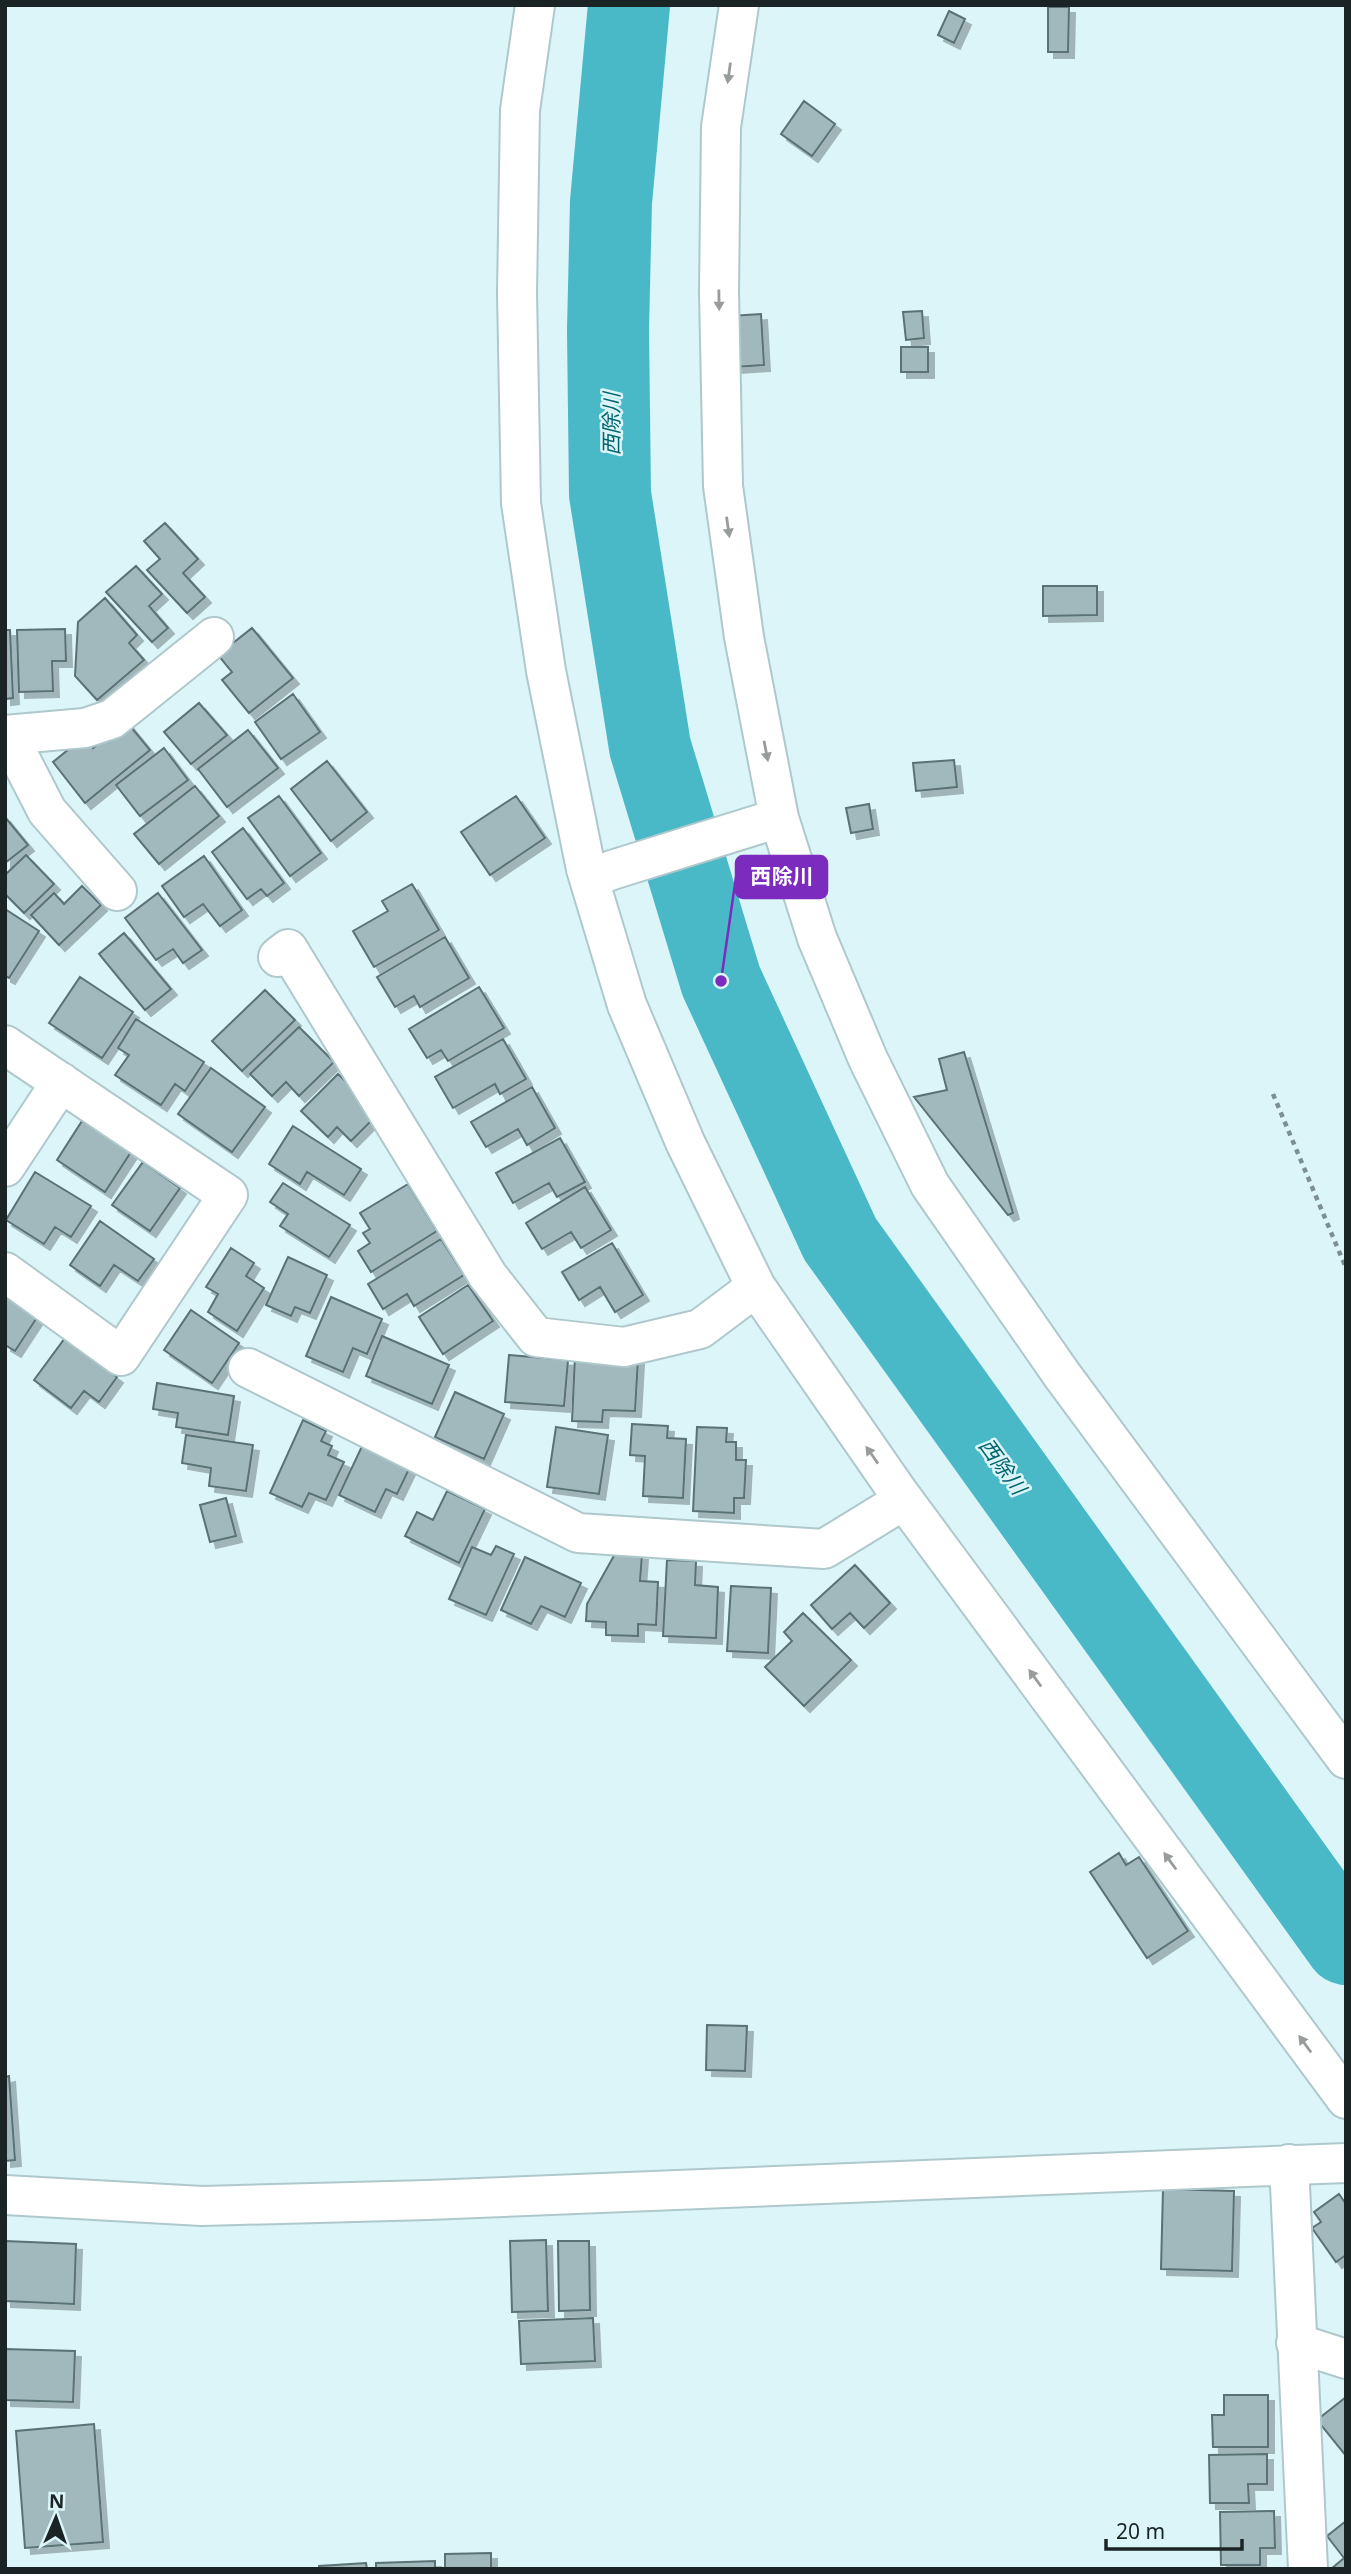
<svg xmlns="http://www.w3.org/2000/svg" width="1351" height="2574" font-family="'Noto Sans','Noto Sans JP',sans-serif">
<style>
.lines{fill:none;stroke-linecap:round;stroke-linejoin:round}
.river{stroke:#49b9c7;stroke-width:82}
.building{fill:#a1b9bd;stroke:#5a7174;stroke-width:2;filter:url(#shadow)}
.minor-casing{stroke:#afc8cb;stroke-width:42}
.path{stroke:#7d8f92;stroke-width:4.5;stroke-dasharray:5 5;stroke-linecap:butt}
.minor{stroke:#fff;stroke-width:38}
.oneway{fill:#989c9d}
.labels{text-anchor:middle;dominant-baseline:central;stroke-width:5;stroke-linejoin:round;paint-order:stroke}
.water-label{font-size:21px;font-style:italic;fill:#00646e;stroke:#dcf5f9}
.leader{fill:none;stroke:#7b2cbf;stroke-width:2.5}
.callout-dot{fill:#7b2cbf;stroke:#dcf5f9;stroke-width:2.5}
.callout{fill:#7b2cbf;stroke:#7b2cbf;stroke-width:2.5}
.callout-label{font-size:21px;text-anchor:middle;font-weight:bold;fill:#fff}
</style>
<defs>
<filter id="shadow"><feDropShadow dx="6" dy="6" stdDeviation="0" flood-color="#0004"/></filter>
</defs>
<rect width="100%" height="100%" fill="#dcf5f9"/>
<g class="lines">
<!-- river -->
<path class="river" d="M629,5L611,202L608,330L610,494L650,747L721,981L840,1239L1346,1944"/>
</g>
<!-- building -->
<path class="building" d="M1048,7H1069L1068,52H1048Z
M949,11L965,19L954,43L938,35Z
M804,101L835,124L812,156L781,134Z
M922,311L924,338L906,340L903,312Z
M761,314L764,365L734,367L730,316Z
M901,347H928V372H901Z
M165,523L198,559L183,573L205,597L187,613L147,570L160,559L144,541Z
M136,566L162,594L149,606L168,628L152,642L106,592Z
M1043,586H1097V615L1043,616Z
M105,598L137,635L129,643L144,660L97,700L75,676L78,622Z
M252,628L293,678L249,713L222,680L232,672L218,655Z
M65,629L66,661H52L53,691L19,692L17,630Z
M5,630H10L13,698L5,699Z
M293,694L320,732L281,759L255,722Z
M199,703L227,735L191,764L164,732Z
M126,721L150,750L85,803L53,762L84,737L93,748Z
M248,730L278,768L227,807L198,769Z
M164,748L188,780L140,816L116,785Z
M954,760L957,787L916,791L913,763Z
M327,761L367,812L331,841L291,789Z
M195,786L219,816L159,864L134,834Z
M279,796L321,853L290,876L248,818Z
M516,796L545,838L490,875L461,832Z
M869,804L873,829L851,833L846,808Z
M5,817L28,845L5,863Z
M243,828L284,883L267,896L261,889L247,899L212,852Z
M26,855L54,884L24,913L5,894V875Z
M204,856L242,910L220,926L203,904L184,917L162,886Z
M412,884L439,930L374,967L353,931L388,911L382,901Z
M82,886L101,905L59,945L31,915L54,893L64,904Z
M158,893L202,950L183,963L173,949L156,960L125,918Z
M5,909L39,931L9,978L5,976Z
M124,933L171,989L145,1010L99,954Z
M445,937L469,978L420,1007L414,996L395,1007L377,977Z
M80,977L133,1012L102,1058L49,1023Z
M479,987L504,1028L448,1061L441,1050L427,1058L409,1029Z
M265,990L295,1020L242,1071L212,1041Z
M136,1019L204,1062L185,1091L175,1084L161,1105L115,1075L129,1055L118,1048Z
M299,1027L334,1062L299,1096L286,1082L272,1096L250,1074Z
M503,1039L526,1079L500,1094L495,1084L453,1108L435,1077Z
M964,1052L1013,1213L1008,1215L914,1097L947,1090L939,1059Z
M211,1068L265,1107L232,1152L178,1114Z
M338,1074L379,1113L351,1141L337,1127L328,1137L301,1111Z
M532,1087L555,1128L527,1145L518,1129L486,1147L471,1122Z
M82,1121L131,1152L105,1192L57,1160Z
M293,1126L361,1169L344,1195L307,1172L300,1184L269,1164Z
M560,1138L585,1182L557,1197L549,1183L513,1203L496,1173Z
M143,1162L180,1188L150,1231L112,1205Z
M35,1172L91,1206L71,1237L55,1227L44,1244L6,1220Z
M283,1183L350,1225L329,1257L280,1226L288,1214L270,1202Z
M408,1184L437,1231L371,1272L358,1251L370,1243L363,1233L370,1229L360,1213Z
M585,1187L611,1230L581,1248L571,1232L542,1249L526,1223Z
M100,1221L154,1259L138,1281L114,1265L100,1286L70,1265Z
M441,1239L464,1275L414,1306L407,1294L383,1309L368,1284Z
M612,1243L643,1295L615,1312L600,1287L579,1300L562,1272Z
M231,1248L254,1263L246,1276L264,1288L237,1331L208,1312L218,1294L206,1287Z
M288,1257L327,1275L310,1313L295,1307L291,1316L266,1305Z
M468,1285L493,1321L443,1354L419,1317Z
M5,1294L38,1316L15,1351L5,1345Z
M331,1297L382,1319L367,1354L353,1348L343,1372L306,1356Z
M191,1310L239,1343L212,1383L164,1350Z
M382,1336L449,1365L432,1404L366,1376Z
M65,1338L117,1377L99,1402L84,1391L71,1408L34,1380Z
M509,1355L568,1360L564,1406L505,1402Z
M575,1356L638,1359L635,1411L603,1410L602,1422L572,1421Z
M157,1383L234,1396L228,1435L176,1427L178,1413L153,1409Z
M455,1392L504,1414L484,1459L435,1437Z
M303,1420L326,1431L321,1441L332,1446L328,1455L344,1462L326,1500L309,1493L302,1507L270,1493Z
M632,1424L668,1426L667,1438L686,1439L683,1498L643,1496L645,1456L630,1455Z
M556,1427L608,1435L599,1494L547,1487Z
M697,1427L727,1428L726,1442H736V1460H746L744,1498H734V1513L693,1511Z
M186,1435L253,1445L246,1491L209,1486L211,1468L182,1463Z
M363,1444L410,1467L397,1494L386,1489L375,1512L339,1495Z
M447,1491L485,1509L459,1563L405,1536L417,1512L433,1520Z
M226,1498L236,1536L210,1542L200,1505Z
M496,1546L514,1554L486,1615L449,1599L472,1547L491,1555Z
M616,1552L642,1554L640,1581L658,1582L656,1625L638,1624V1636L606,1635V1622L586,1621L587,1604Z
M525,1557L581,1583L565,1617L541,1606L531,1624L501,1610Z
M667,1560L696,1561L695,1585L718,1587L716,1638L663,1636Z
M855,1565L890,1603L864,1628L850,1613L832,1629L811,1605Z
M731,1586L771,1588L768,1653L727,1651Z
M803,1613L851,1660L804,1706L765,1667L792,1641L784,1632Z
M1119,1853L1126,1865L1139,1857L1188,1931L1147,1958L1090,1872Z
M707,2025L747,2026L745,2071L706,2070Z
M9,2076L15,2160L5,2161V2077Z
M1163,2189L1234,2191L1232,2271L1161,2269Z
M1339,2194L1346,2204V2255L1336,2262L1312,2228L1321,2222L1314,2212Z
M546,2240L548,2311L512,2312L510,2241Z
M5,2241L76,2244L74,2304L5,2301Z
M558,2241H589L590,2310L559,2311Z
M593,2318L595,2361L521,2364L519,2321Z
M5,2349L75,2351L73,2402L5,2400Z
M1224,2395H1268V2447H1213L1212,2415H1224Z
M1346,2397V2456L1317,2420Z
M94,2424L103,2542L25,2548L16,2431Z
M1267,2454V2484H1248L1249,2503H1210L1209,2455Z
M1274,2511L1275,2548H1260V2565H1221L1220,2512Z
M1346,2521V2569H1331L1344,2558L1327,2536Z
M491,2553V2569H445V2554Z
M435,2561V2569H376V2563Z
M366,2563L367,2569H319V2566Z"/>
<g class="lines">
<!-- minor casing -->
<g class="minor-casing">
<path id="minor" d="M535,5L520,110L517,293L521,503L546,671L586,869L627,1005L685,1142L756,1287L898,1492L1346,2099
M739,5L721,127L719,292L723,486L744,637L779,818L817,938L868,1059L930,1185L1062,1375L1346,1759
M5,735L85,728L112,719L214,637
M8,735L47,811L117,891
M589,879L612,870L779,818
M278,957L288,949L488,1276L536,1337L624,1347L700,1329L756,1287
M5,1045L228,1195L121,1356L5,1272
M5,1167L61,1082
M248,1368L578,1533L824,1549L904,1500
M1289,2164L1308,2569
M5,2195L202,2206L428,2200L1346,2163
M1296,2343L1346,2359"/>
</g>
<!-- path -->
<path class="path" d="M1273,1094L1346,1268"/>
<!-- minor -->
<use href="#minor" class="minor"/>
</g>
<!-- one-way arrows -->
<defs><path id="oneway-solid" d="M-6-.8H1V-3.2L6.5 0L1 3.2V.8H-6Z" transform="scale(1.75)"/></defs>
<g class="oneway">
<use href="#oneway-solid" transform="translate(729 73) rotate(98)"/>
<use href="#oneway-solid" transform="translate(719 300) rotate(89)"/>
<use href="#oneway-solid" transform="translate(728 527) rotate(82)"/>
<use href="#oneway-solid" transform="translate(766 751) rotate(79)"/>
<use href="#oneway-solid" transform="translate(872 1455) rotate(-125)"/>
<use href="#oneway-solid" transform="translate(1035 1678) rotate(-126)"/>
<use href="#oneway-solid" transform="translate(1170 1861) rotate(-126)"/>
<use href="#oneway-solid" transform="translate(1305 2044) rotate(-126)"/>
</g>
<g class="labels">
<!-- water labels -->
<g class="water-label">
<text transform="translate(611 424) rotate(-90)">西除川</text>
<text transform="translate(1003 1466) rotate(54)">西除川</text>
</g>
</g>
<!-- callouts -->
<path class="leader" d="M721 981L736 877"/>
<circle class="callout-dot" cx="721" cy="981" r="7"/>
<rect class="callout" x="736" y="856" width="91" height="42" rx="7"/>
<g class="callout-label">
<text x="782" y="884">西除川</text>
</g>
<!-- border -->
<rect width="1351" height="2574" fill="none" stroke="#1a2425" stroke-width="14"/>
<!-- north arrow -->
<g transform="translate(56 2518) rotate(2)" stroke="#dcf5f9" stroke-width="5" paint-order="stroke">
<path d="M0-5L12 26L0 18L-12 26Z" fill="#1a2425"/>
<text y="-10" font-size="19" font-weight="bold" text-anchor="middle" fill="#1a2425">N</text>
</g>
<!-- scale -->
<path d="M1106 2539v10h136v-10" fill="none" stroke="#1a2425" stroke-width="3.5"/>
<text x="1116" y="2539" font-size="21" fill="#1a2425" stroke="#dcf5f9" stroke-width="5" paint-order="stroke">20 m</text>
</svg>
